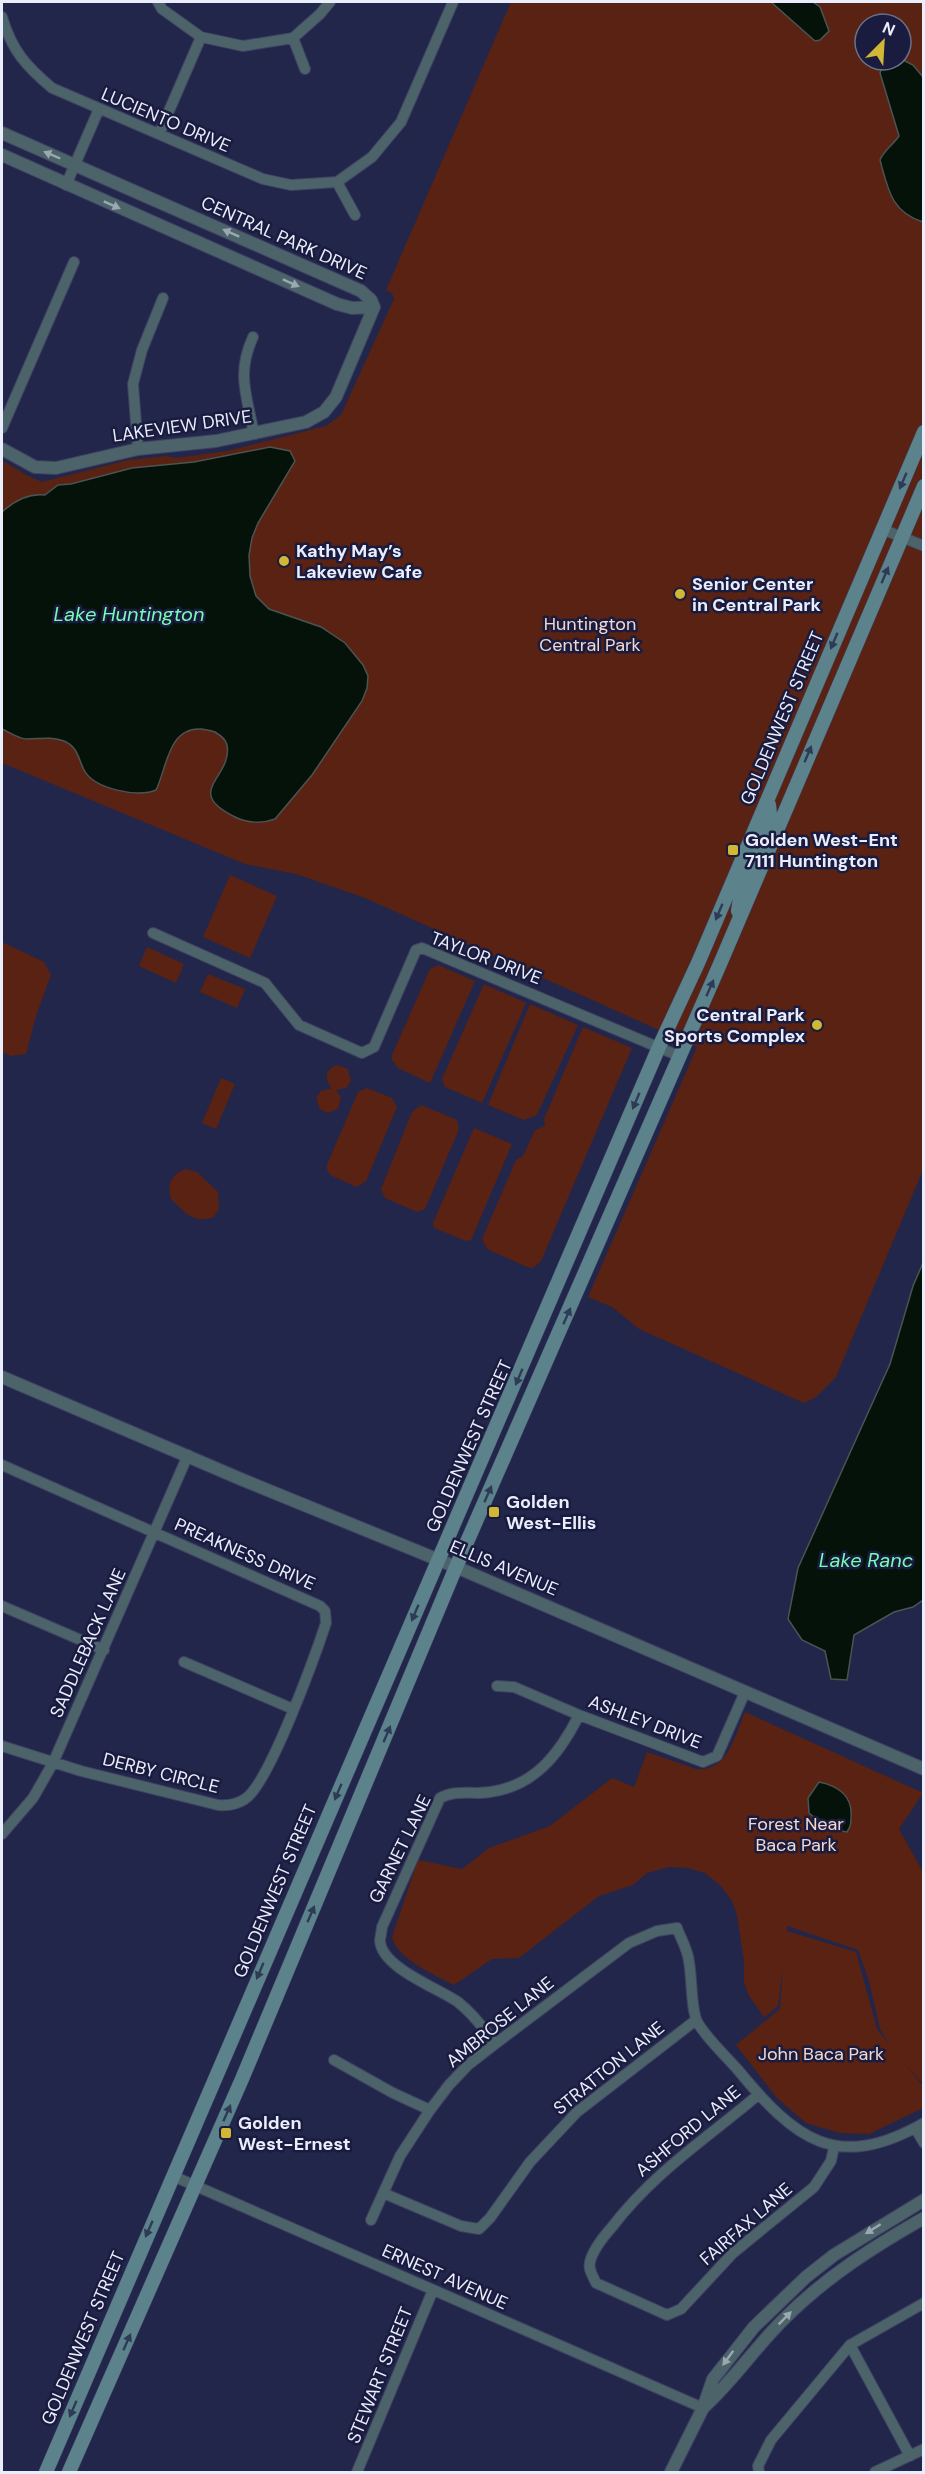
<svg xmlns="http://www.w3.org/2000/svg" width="925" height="2474" font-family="'DM Sans',sans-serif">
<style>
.green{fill:#5a2212;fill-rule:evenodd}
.water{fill:#05120a;stroke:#4a5452;stroke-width:1.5}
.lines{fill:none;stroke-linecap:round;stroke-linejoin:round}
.minor-casing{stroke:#3e4263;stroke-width:12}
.tertiary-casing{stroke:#3e4263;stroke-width:14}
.secondary-casing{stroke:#3e4263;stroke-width:15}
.minor{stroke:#4b6369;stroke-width:10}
.tertiary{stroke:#4b6369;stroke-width:12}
.secondary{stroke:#5c828c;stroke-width:14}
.oneway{fill:#9aa8b2}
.oneway2{fill:#2d3b56}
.poi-dot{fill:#d2b635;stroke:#191c3f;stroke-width:2}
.labels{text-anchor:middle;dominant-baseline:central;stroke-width:5;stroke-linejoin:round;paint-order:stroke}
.street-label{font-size:18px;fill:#eaedfb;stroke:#191c3f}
.poi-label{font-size:18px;font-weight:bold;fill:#eaedfb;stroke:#191c3f;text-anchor:start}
.park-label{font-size:18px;fill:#f3d8d0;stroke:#191c3f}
.water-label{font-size:20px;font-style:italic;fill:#78fcb1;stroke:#191c3f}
</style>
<rect width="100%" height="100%" fill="#22264a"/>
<!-- green -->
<path class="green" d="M511,2H923V1170L836,1377L816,1397L804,1403L639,1329L612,1307L588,1297L697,1047L365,898L296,874L245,864L2,763V460L28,476L42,482L128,460L166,456L176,458L227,451L326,426L341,415L394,299L392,293L386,290ZM865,24H901V60H865Z
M230,875L277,896L250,958L203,937Z
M2,942L44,962L51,975L36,1016L26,1054L11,1056L2,1052Z
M147,947L184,964L176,983L139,966Z
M438,965L475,981L430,1083L398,1068L392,1060V1055L430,969Z
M208,974L245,989L237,1008L200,992Z
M484,984L526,1003L482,1103L445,1087L442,1079Z
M530,1004L578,1025L537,1115L524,1120L488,1105Z
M583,1027L632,1048L541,1261L533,1268L527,1267L487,1249L482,1239L516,1160L523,1156L535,1130L545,1126L544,1119Z
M337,1065L348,1069L351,1081L346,1088L336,1090L341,1097L338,1109L327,1113L320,1109L316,1098L321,1091L332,1088C324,1080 325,1069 337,1065Z
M221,1078L235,1084L216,1129L202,1123Z
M367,1088L392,1098L397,1107L366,1181L357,1187L330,1175L326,1167L358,1092Z
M421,1105L457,1120L459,1129L425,1209L417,1212L385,1198L381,1189L412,1112Z
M474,1128L512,1144L471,1240L466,1241L434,1228L433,1223Z
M186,1169L197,1172L218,1192L219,1209L214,1217C192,1224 186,1213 171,1199C167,1184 171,1174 186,1169Z
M745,1712L923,1793L899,1829L923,1872V2084L905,2064L923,2086V2108L869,2134L840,2133L806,2123L777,2098L736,2045L780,2009L783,1967L778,2006L733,2043L764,2017L749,1996L744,1983V1961L737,1915L732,1901L721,1886L705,1873L688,1868L669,1867L647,1873L633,1885L599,1896L519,1958L492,1959L454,1985C435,1975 397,1959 392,1937L418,1860L462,1869L489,1848L550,1826L612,1778L634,1787L647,1752L696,1769C728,1772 735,1736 745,1712ZM787,1926L858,1950L869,1981L880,2029L889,2044L877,2029L856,1952L787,1931Z"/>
<!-- water -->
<path class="water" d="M771,2H813L820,7L829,31L820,40L815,41Z
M901,59L913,65L923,77V222C891,212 888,189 880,160C884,150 893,145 899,136L880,73C884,60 890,62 901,59Z
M270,447L290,451L295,461L258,523L252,538L249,555L250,576L256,596L269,609L321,627L345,643L363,665L368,676L367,688L362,701L312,775L275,819C262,824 247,823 235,817C182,791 233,778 227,745C226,739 220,735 215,732C210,730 206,730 201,729C168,727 167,768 156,790C138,798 94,789 84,770C78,758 78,747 64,741C51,736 40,739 27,739C19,739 9,732 2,729V512C14,501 29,493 45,495L58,485L71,484L132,468L194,462Z
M923,1263V1600L913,1607L894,1612L854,1635L847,1680L831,1679L825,1651L802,1640L788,1619L798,1568L890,1364L913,1286Z
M819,1782C839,1786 853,1797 851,1818C851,1825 850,1827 847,1832L830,1829L827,1822L815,1818L809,1813L808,1798Z"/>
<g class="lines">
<!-- minor casing -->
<g class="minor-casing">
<path id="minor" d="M158,2L162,9L201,37L243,46L293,38L320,14L330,2
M2,17C12,51 26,66 52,88L263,179L291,185L337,182
M293,38L305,69
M159,134L201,37
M337,182L372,157L401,122L453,2
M337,182L355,215
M66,185L99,109
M253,337C236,374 247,396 254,434
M2,428L74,262
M138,449L133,384L142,350L163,298
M882,529L924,546
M153,933L265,983L299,1025L362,1053L374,1047L416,950L422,948L679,1056
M2,1465L320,1606L325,1611L326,1623C315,1656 269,1784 245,1799C236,1805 228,1806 218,1805L81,1771L2,1746
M2,1606L104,1650
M184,1662L293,1709
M497,1686L514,1687L579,1715L703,1762L717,1756L745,1692
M2,1834L33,1798L53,1763L188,1455
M495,2044C484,2028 473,2014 458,2002C438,1988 382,1968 380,1941C380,1937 382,1931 382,1927L440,1798C456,1789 472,1795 490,1792C535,1786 560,1753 579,1715
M334,2060L393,2093L430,2110
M758,2095C707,2138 653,2173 612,2227C604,2236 593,2249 590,2262C588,2270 593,2276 596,2283L667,2315L681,2309L733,2253L814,2187L831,2161L834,2147
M915,2128L924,2143
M173,2176L703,2408
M383,2193L461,2226L479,2229L490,2218L530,2162L577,2112L696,2020
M371,2220L400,2156L430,2110L449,2085L468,2065L495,2044L629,1943L657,1931L677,1928C681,1939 688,1950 689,1962C692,1976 691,2010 697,2021C703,2035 727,2057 738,2070C795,2139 836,2173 924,2123
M850,2345L910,2456
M357,2472L433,2290
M759,2472L758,2466L771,2440L850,2345L924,2303
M875,2472L924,2449"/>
</g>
<!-- tertiary casing -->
<g class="tertiary-casing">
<path id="tertiary" d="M2,133L361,291L371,300L374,307
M2,155L337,304L352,308L374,307
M2,449L35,467L56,468L138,449L216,441L306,422L324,412L336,397L374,307
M2,1377L243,1480L456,1567L924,1769
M704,2407C734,2380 756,2346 785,2318C826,2277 873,2247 924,2218
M671,2472L703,2408L713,2379L754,2327L806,2277L834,2255L924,2200"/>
</g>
<!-- secondary casing -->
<g class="secondary-casing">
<path id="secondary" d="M738,911L743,879L770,815L769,805
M46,2472L659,1047L698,963L924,432
M69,2472L242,2079L456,1567L720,964L924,486"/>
</g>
<!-- minor -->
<use href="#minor" class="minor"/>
<!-- tertiary -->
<use href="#tertiary" class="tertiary"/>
<!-- secondary -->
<use href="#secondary" class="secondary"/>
</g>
<!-- one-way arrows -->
<defs><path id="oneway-solid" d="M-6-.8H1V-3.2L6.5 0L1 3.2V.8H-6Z" transform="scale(1.5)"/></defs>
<g class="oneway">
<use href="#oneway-solid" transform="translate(52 155) rotate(-157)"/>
<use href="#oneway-solid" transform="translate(112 205) rotate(24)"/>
<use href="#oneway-solid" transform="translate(231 233) rotate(-156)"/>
<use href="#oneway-solid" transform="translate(291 283) rotate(24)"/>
<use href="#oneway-solid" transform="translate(873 2229) rotate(148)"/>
<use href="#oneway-solid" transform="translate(785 2318) rotate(-45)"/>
<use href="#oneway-solid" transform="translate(728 2358) rotate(126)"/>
</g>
<g class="oneway2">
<use href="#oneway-solid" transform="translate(903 481) rotate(113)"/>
<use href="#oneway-solid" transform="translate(885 575) rotate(-67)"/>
<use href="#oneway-solid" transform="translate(834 641) rotate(113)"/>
<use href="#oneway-solid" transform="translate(808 754) rotate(-67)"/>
<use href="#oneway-solid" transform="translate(719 912) rotate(113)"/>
<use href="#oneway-solid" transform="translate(710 988) rotate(-66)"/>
<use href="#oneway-solid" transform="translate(636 1101) rotate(113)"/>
<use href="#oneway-solid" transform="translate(567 1316) rotate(-66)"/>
<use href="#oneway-solid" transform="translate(519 1377) rotate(113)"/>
<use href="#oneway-solid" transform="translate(488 1494) rotate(-66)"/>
<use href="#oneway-solid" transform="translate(415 1613) rotate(113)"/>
<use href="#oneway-solid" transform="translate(387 1734) rotate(-67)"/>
<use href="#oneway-solid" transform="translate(338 1792) rotate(113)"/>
<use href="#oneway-solid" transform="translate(311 1914) rotate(-67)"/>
<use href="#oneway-solid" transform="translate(260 1971) rotate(113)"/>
<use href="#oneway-solid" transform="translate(227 2113) rotate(-66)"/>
<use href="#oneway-solid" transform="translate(149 2229) rotate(114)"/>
<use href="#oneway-solid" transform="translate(127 2342) rotate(-66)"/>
<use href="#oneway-solid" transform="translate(73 2409) rotate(113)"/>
</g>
<!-- markers -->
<g class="poi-dot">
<circle cx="284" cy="561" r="6"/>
<circle cx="680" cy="594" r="6"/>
<rect x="727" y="844" width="12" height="12" rx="3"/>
<circle cx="817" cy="1025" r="6"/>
<rect x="488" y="1506" width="12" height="12" rx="3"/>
<rect x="220" y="2127" width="12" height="12" rx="3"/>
</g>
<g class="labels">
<!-- street labels -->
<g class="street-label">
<text transform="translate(166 120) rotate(23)">LUCIENTO DRIVE</text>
<text transform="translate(284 238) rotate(24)">CENTRAL PARK DRIVE</text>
<text transform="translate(182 426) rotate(-8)">LAKEVIEW DRIVE</text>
<text transform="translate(782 718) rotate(-67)">GOLDENWEST STREET</text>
<text transform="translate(486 958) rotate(21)">TAYLOR DRIVE</text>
<text transform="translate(469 1446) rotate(-66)">GOLDENWEST STREET</text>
<text transform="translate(245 1554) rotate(24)">PREAKNESS DRIVE</text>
<text transform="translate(504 1568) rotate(23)">ELLIS AVENUE</text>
<text transform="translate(88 1643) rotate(-66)">SADDLEBACK LANE</text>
<text transform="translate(645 1722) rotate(21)">ASHLEY DRIVE</text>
<text transform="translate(161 1773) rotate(14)">DERBY CIRCLE</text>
<text transform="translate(400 1849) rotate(-64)">GARNET LANE</text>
<text transform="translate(275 1891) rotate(-67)">GOLDENWEST STREET</text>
<text transform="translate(500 2022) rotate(-39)">AMBROSE LANE</text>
<text transform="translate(609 2068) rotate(-39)">STRATTON LANE</text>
<text transform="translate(688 2131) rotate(-40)">ASHFORD LANE</text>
<text transform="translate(746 2224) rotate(-41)">FAIRFAX LANE</text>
<text transform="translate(445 2277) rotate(24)">ERNEST AVENUE</text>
<text transform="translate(83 2338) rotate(-67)">GOLDENWEST STREET</text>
<text transform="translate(380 2375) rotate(-68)">STEWART STREET</text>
</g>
<!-- poi labels -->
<g class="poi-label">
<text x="296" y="551">Kathy May’s<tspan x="296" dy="21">Lakeview Cafe</tspan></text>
<text x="692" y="584">Senior Center<tspan x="692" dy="21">in Central Park</tspan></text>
<text x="745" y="840">Golden West-Ent<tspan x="745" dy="21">7111 Huntington</tspan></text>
<text x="805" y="1015" text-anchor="end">Central Park<tspan x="805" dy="21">Sports Complex</tspan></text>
<text x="506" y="1502">Golden<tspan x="506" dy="21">West-Ellis</tspan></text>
<text x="238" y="2123">Golden<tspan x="238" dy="21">West-Ernest</tspan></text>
</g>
<!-- park labels -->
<g class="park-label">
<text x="590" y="624">Huntington<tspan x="590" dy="21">Central Park</tspan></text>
<text x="796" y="1824">Forest Near<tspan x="796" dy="21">Baca Park</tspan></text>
<text x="821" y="2054">John Baca Park</text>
</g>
<!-- water labels -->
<g class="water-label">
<text x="129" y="614">Lake Huntington</text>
<text x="866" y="1560">Lake Ranc</text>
</g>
</g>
<!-- border -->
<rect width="925" height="2474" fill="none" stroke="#eaedfb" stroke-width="6"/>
<!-- north arrow -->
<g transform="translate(883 42) rotate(24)"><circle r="28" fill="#191c3f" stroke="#6d708a" stroke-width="1.5"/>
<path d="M0-4.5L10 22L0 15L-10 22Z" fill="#d2b635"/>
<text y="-9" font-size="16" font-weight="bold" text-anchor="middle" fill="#eaedfb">N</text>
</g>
</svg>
